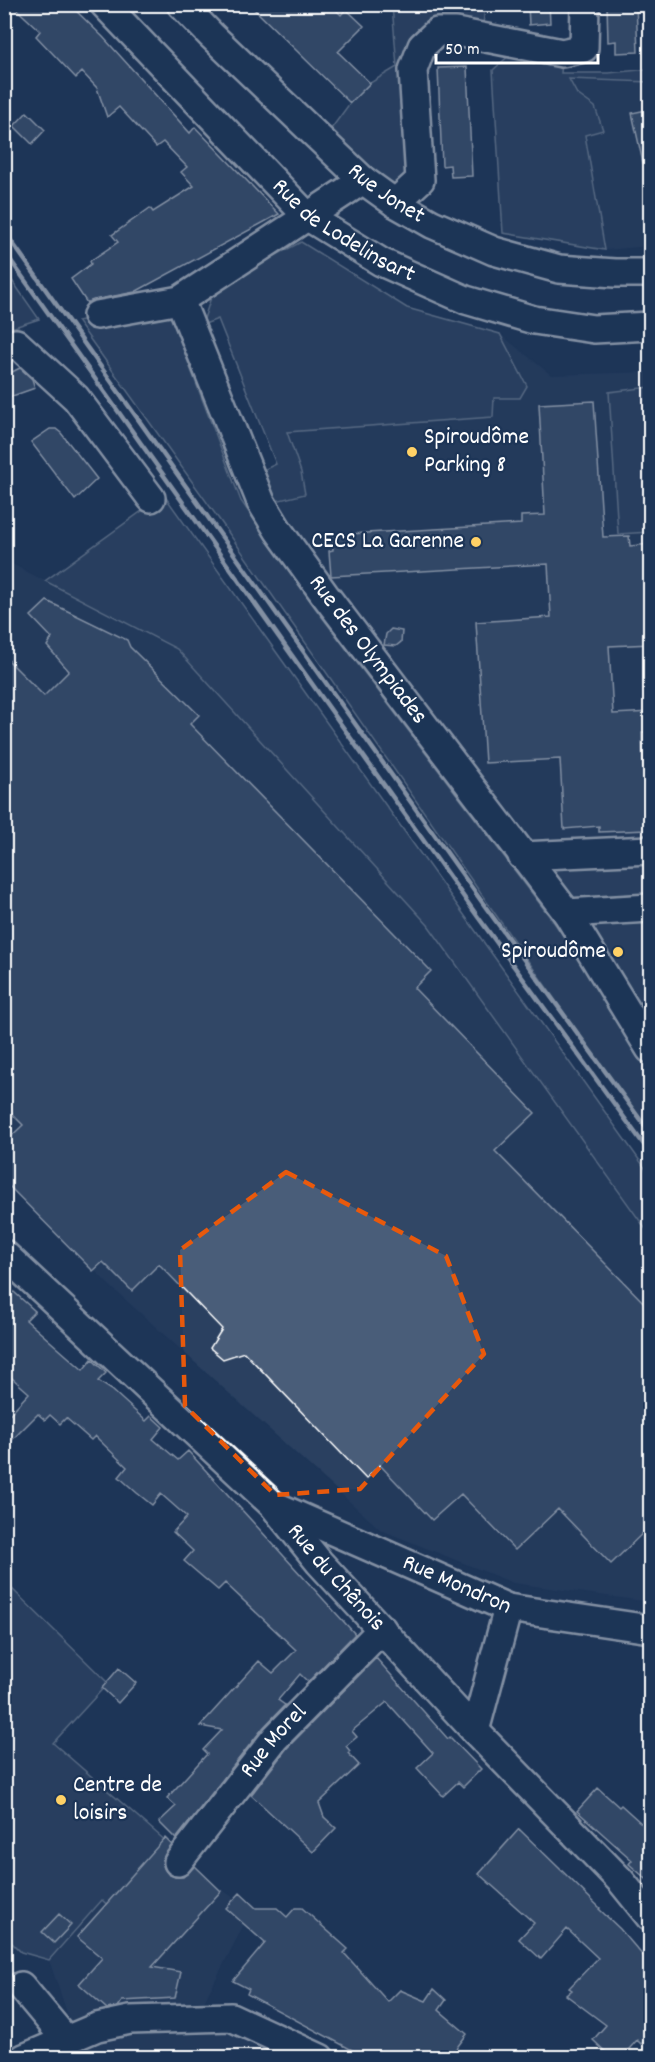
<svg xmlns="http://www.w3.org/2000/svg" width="655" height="2062" font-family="Dekko,sans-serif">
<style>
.built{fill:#2a4161}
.green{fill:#364b69;stroke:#9aa5b4;stroke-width:1.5}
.building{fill:#4a5d79;stroke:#fff;stroke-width:1.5}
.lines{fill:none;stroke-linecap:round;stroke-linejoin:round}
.minor-casing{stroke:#fff;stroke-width:32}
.minor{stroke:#1d3557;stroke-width:27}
.rail{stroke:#fff;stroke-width:4.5}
.marked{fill:none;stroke:#e8590c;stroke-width:4.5;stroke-dasharray:12 8;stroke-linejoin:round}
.poi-dot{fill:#ffd166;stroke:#1d3557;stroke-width:2}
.labels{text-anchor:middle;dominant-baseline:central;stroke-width:4.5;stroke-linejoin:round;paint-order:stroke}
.street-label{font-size:24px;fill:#fff;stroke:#1d3557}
.poi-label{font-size:24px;fill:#fff;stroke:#1d3557;text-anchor:start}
</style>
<rect width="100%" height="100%" fill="#1d3557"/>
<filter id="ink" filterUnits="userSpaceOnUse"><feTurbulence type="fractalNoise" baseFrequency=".0167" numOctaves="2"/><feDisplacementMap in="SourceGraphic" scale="12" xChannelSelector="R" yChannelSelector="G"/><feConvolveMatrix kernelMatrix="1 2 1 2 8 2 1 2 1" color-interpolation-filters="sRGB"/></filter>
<g filter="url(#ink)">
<!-- built -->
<path class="built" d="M569,79L650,82V246L605,250L585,135L603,130L595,107L577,94Z
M301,242L407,308L500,334L551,375L650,372V835L531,841L467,767L325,583L271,493L276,464L217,319Z
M4,560L177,649L428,925L650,1231V1602L513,1583L381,1530L107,1283L5,1177Z
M178,1862L252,1909L204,2002L140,2019L231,2017L320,2058H24L75,2036L49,1960L102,1900L132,1927Z"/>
<!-- green -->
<path class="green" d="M392,5H485L482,37L437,32L416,62L419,167L394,191L331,129L350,103L370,83L397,67Z
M513,52L562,63L561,73H608L650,69V82L569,79L577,94L595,107L603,130L585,135L605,250L503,233L493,70Z
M301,242L407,308L500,334L527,386L520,398H494L493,417L287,432L301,472L305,494L276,501L261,471L276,464L218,319L202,325L214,288Z
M4,269L39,319L5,330H4Z
M170,302L174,325L241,501L316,609L553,921L650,1061V1132L624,1098L221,522L77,321Z
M650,387V532L618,534L609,392Z
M164,495L650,1175V1235L428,925L177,649L45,581Z
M650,850V1049L522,856Z
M4,1581L108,1683L53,1743L183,1856L133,1928L102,1900L49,1960L21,1952L5,1936Z"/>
<!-- building -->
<path class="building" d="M11,4H69L103,37L190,133L195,127L279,214L135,292L94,300L87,303L71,279L91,264L90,261L118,242L112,235L150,208L153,212L194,186L181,172L187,167L163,142L156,147L119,107L107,117L97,88L82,72L76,78L36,36L40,31Z
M249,4H330L341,15L346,9L364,26L338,52L370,83L350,103Z
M528,4H549L550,23L529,25Z
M607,4H636L638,52L616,53V41L608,42Z
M467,67L472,176L451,177L450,165L442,166L438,68Z
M651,109V162L643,163L632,113Z
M27,112L45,130L32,144L14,126Z
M20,368L32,379L35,388L4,399V376Z
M594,401L603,537L629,536L630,546L651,544V644L609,646L613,714L651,712V732H642L643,768L651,767V819H646L647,830L599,832V826L564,829L560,759L485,763L476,622L551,617L548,564L331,576L329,551L333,550L332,535L521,524V516L545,515L539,404Z
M50,429H56L61,433L97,479L75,500L31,442Z
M47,601L127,640L130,647L199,715L190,724L431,971L414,988L535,1113L495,1151L651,1310V1525L611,1564L558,1509L515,1550L461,1494L432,1520L380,1465L366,1479L244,1352L223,1359L210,1348L222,1329L159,1264L132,1291L103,1262L93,1271L4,1181V1143L23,1125L4,1106V656L44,696L69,671L47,646L52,638L31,616Z
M391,629L402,631L401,642L396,646L384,645L386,634Z
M4,1283L35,1311L26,1320L83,1370L92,1359L106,1373L98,1381L112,1390L146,1421L151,1416L163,1427L153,1439L178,1460L188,1451L355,1634L308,1682L300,1674L278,1700L285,1705L263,1728L176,1839L159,1822L176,1806L167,1798L207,1754L203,1750L222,1730L200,1726L259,1661L273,1673L296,1650L225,1583L218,1590L184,1561L193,1551L173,1532L187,1517L161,1494L152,1505L137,1493L119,1477L127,1467L95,1436L91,1440L66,1418L60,1424L50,1415L45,1420L38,1414L4,1448V1420L29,1393L4,1371Z
M376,1658L448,1739L450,1737L481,1769L463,1787L458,1782L443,1796L417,1768L433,1753L387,1702L352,1731L357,1737L346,1746L350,1751L348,1753L359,1765L319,1803L324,1817L336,1828L313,1852L251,1795L287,1748Z
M119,1668L136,1683L118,1703L102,1688Z
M598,1788L619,1807L621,1805L651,1832V1883L629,1864L632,1860L577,1811Z
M519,1829L600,1908L599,1909L620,1929L651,1965V2036L641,2044L637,2040L621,2058H612L593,2040L606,2025L566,1995L572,1990L569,1988L598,1958L567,1929L541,1959L519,1939L534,1923L479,1874Z
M165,1838L172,1845L162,1860L164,1868L168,1874L175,1877H183L195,1866L221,1891L152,1967L181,1972L175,1998L122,2001L118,2007L107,2009L79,1984L102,1958L77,1937Z
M240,1893L256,1908H277L287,1917L295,1908H302L348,1949L344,1953L388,2002L400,1990L426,2001L434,1989L446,2000L439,2010L467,2034L449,2058H367L247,1994L249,1989L233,1981L265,1943L226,1908Z
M59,1914L71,1925L54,1943L42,1932Z"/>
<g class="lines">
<!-- minor casing -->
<g class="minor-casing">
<g id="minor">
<path id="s1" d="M104,4L308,217L381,262L466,300L534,320L594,329L650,326"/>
<path id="s2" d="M181,4L211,35L363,180L395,203L432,224L494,251L559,269L615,273H650"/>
<path d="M395,203L420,180L413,70L422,46L437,32H456L562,53L584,48L585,4"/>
<path id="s3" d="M180,300L261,502L278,530L325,595L567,913L650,1049"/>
<path d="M97,315L180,300L363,180"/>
<path d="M16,343L76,398L151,498"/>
<path d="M522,856L650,850"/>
<path d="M567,913L650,908"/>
<path id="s4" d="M4,1254L273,1505L319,1562L475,1731L621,1881L650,1917"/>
<path id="s5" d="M278,1507L508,1608L650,1629"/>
<path d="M475,1731L508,1608"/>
<path id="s6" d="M178,1862L275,1738L382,1629"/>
<path d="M21,1986L66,2040"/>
<path d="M24,2058L97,2027L130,2020L231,2017L320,2058"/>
</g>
</g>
<!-- minor -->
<use href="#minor" class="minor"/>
<!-- rail -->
<path class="rail" d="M4,231L487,909L650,1133
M4,251L478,917L650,1153"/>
</g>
</g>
<!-- marked area -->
<path d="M0 0H655V2062H0ZM286,1172L446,1256L484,1354L360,1489L275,1495L185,1406L180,1250Z" fill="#1d3557" fill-opacity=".55" fill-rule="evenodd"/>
<path class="marked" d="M286,1172L446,1256L484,1354L360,1489L275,1495L185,1406L180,1250Z"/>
<!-- markers -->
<g class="poi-dot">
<circle cx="412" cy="452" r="6"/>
<circle cx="476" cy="542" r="6"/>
<circle cx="618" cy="952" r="6"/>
<circle cx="61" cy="1800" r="6"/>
</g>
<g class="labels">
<!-- street labels -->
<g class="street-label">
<text stroke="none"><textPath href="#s2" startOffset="280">Rue Jonet</textPath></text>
<text stroke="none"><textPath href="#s1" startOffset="332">Rue de Lodelinsart</textPath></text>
<text stroke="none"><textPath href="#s3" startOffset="400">Rue des Olympiades</textPath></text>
<text stroke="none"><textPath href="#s4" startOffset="464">Rue du Chênois</textPath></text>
<text stroke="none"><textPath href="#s5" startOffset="195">Rue Mondron</textPath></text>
<text stroke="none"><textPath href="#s6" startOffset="154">Rue Morel</textPath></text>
</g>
<!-- poi labels -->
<g class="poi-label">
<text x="424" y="438">Spiroudôme<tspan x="424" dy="28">Parking 8</tspan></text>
<text x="464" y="542" text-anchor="end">CECS La Garenne</text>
<text x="606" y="952" text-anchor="end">Spiroudôme</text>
<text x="73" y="1786">Centre de<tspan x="73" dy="28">loisirs</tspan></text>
</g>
</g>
<!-- margin -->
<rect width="655" height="2062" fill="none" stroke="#1d3557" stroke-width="24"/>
<rect x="12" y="12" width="631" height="2038" fill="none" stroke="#fff" stroke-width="2" filter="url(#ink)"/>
<!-- scale -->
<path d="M436 54v9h162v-9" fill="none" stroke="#ffffff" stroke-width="3"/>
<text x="445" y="54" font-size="18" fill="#ffffff" stroke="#1d3557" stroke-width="4.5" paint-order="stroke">50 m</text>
</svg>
